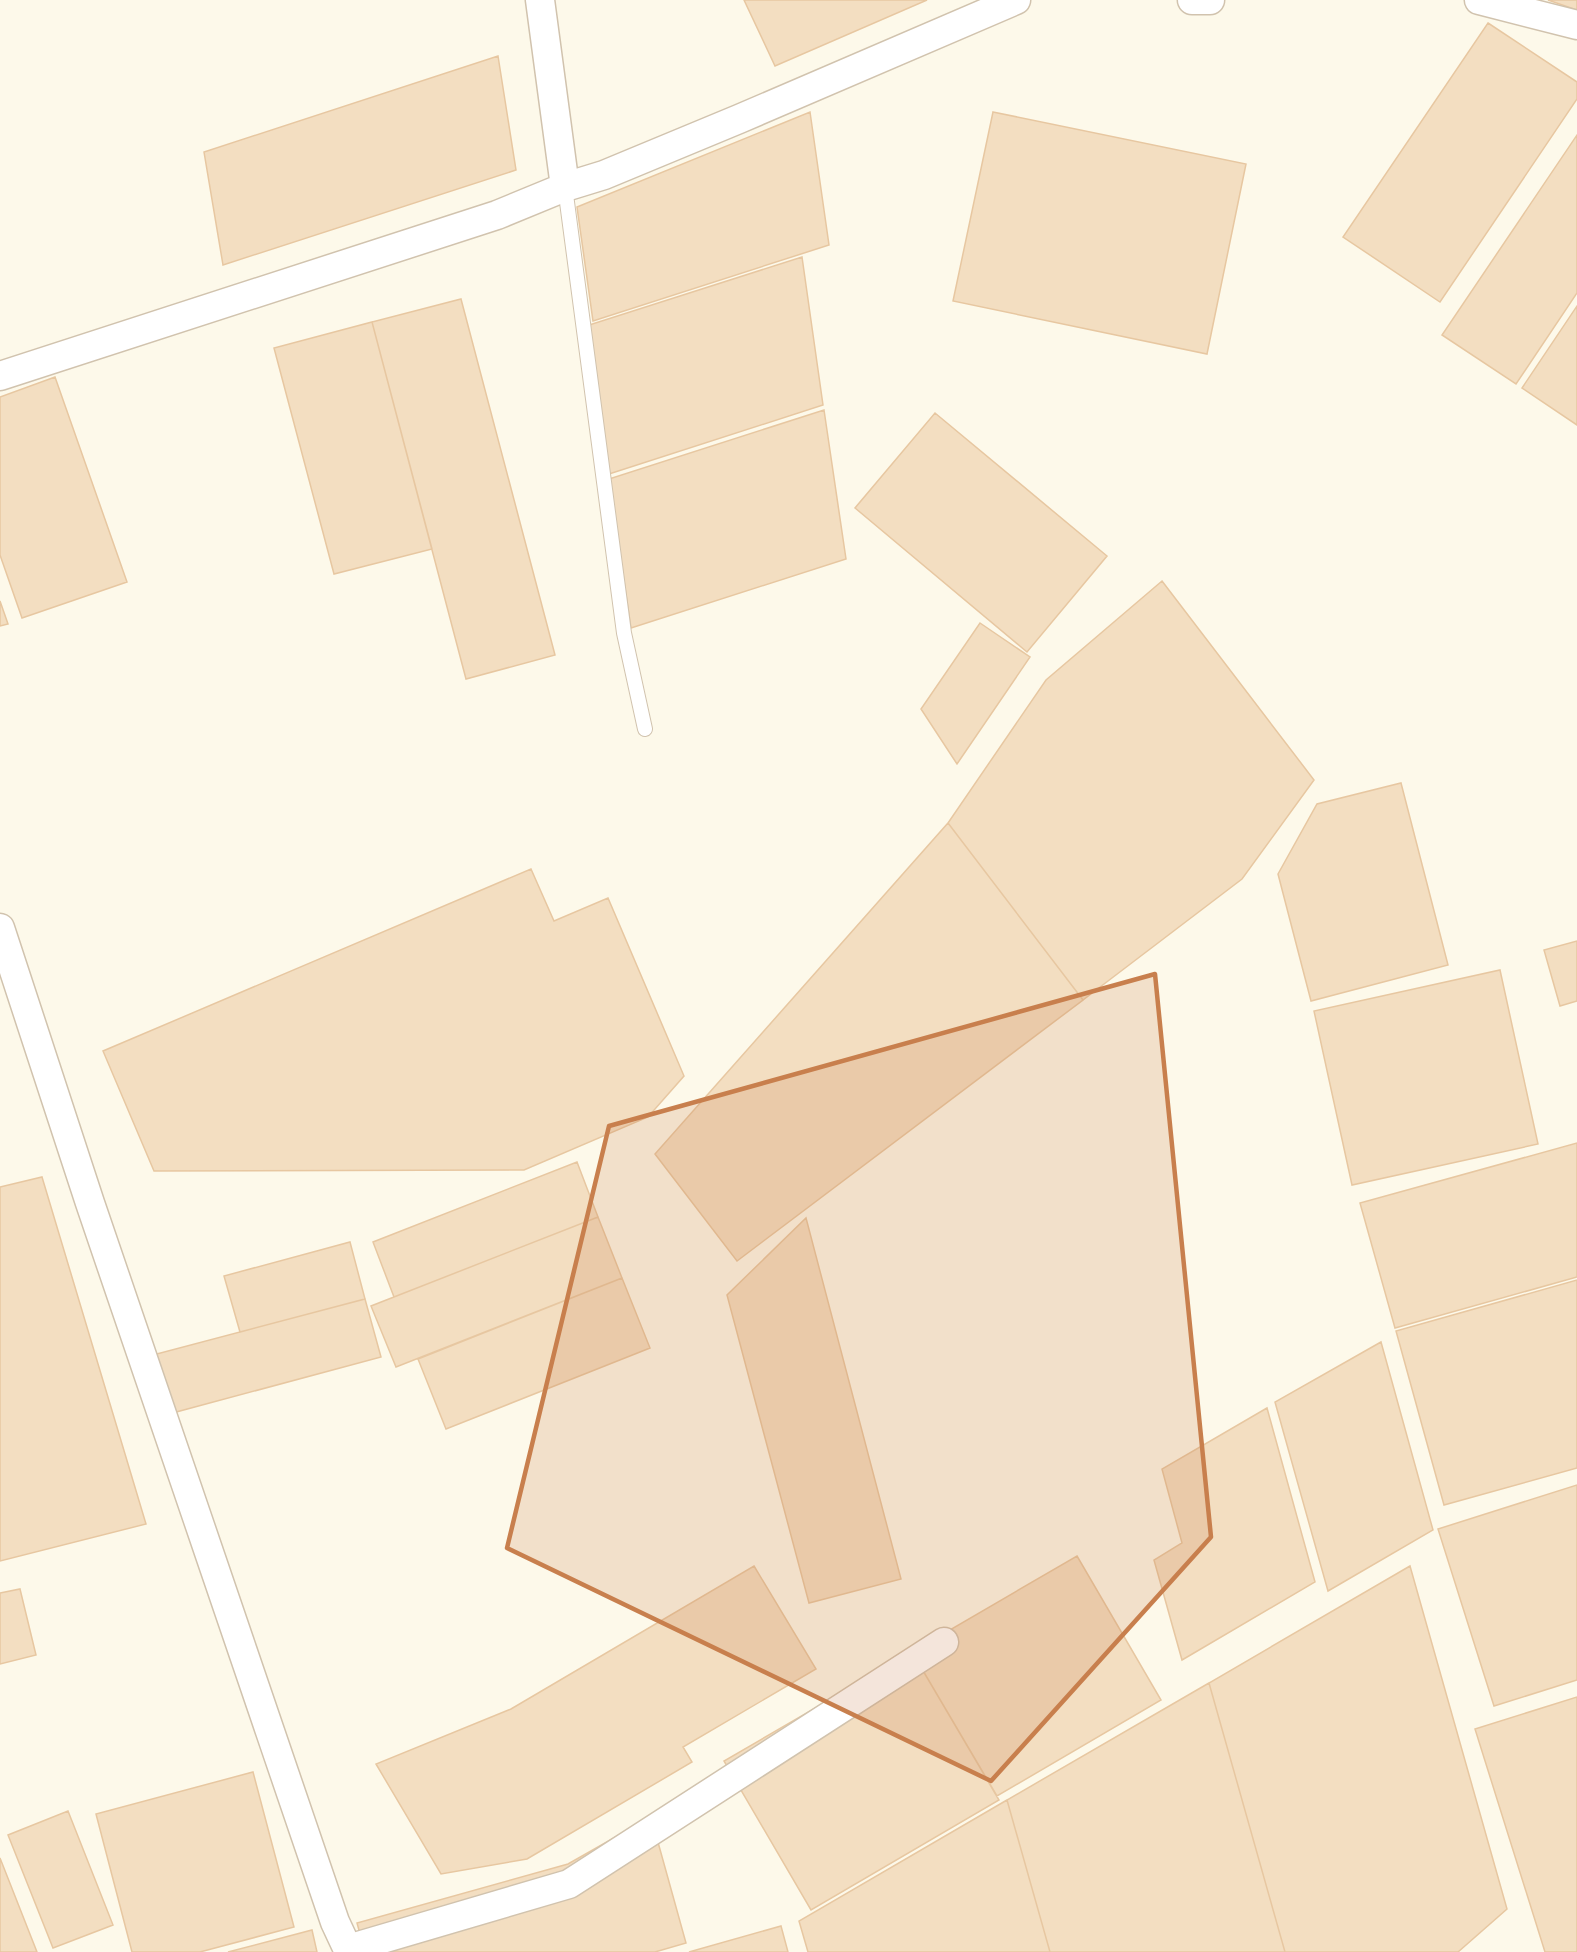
<svg xmlns="http://www.w3.org/2000/svg" width="1577" height="1952" font-family="'Space Grotesk',sans-serif">
<style>
.building{fill:#f3dec1;stroke:#e7c7a1;stroke-width:1.5}
.lines{fill:none;stroke-linecap:round;stroke-linejoin:round}
.lane-casing{stroke:#d1c3ae;stroke-width:16}
.street-casing{stroke:#d1c3ae;stroke-width:31}
.lane{stroke:#fff;stroke-width:14}
.street{stroke:#fff;stroke-width:28}
.marked{fill:#c87f4d;fill-opacity:0.2;stroke:#c87f4d;stroke-width:4.5;stroke-linejoin:round}
</style>
<rect width="100%" height="100%" fill="#fdf9ea"/>
<!-- building -->
<path class="building" d="M744,0H927L775,66Z
M1548,0H1577V10Z
M1488,23L1577,82V99L1440,302L1343,237Z
M498,56L516,170L223,265L204,152Z
M810,112L829,245L593,321L577,207Z
M993,112L1246,164L1207,354L953,301Z
M1577,135V293L1516,384L1442,335Z
M802,257L823,405L609,474L586,326Z
M461,299L555,655L466,679L372,322Z
M1577,306V425L1522,388Z
M372,322L432,549L334,574L274,348Z
M55,377L127,582L22,618L0,555V397Z
M824,410L846,559L631,628L609,479Z
M935,413L1107,556L1027,652L855,508Z
M1162,581L1314,780L1242,879L1083,1000L948,823L1046,680Z
M0,601L8,624L0,626Z
M980,623L1030,657L957,764L921,709Z
M1401,783L1448,965L1311,1001L1278,874L1317,804Z
M948,823L1083,1000L737,1261L655,1154Z
M531,869L554,921L608,898L684,1076L648,1117L524,1170L154,1171L103,1051Z
M1577,941V1001L1560,1006L1544,950Z
M1500,970L1538,1144L1352,1185L1314,1011Z
M1577,1143V1277L1395,1328L1360,1203Z
M577,1162L598,1217L394,1297L373,1242Z
M42,1177L146,1524L0,1561V1187Z
M598,1217L622,1278L396,1367L371,1306Z
M806,1218L901,1579L809,1603L727,1295Z
M350,1242L365,1299L240,1332L224,1276Z
M622,1278L650,1348L446,1429L418,1359Z
M1577,1280V1468L1444,1505L1396,1331Z
M365,1299L381,1357L165,1415L149,1356Z
M1381,1342L1433,1530L1328,1591L1275,1402Z
M1267,1408L1315,1582L1182,1660L1154,1560L1182,1543L1162,1469Z
M1577,1485V1680L1494,1706L1438,1529Z
M1077,1556L1161,1700L997,1796L912,1652Z
M754,1566L816,1669L683,1747L692,1762L527,1859L441,1874L376,1764L511,1709Z
M1410,1566L1507,1909L1458,1952H1285L1209,1683Z
M20,1589L36,1655L0,1664V1593Z
M912,1652L999,1800L811,1910L724,1761Z
M1209,1683L1285,1952H1050L1007,1800Z
M1577,1697V1952H1545L1475,1729Z
M253,1772L294,1927L200,1952H132L96,1814Z
M1007,1800L1050,1952H808L799,1921Z
M68,1811L113,1925L53,1948L8,1835Z
M651,1817L686,1943L655,1952H365L357,1923L568,1864Z
M0,1858L37,1952H0Z
M781,1926L788,1952H689Z
M312,1930L317,1952H228Z"/>
<g class="lines">
<!-- lane casing -->
<g class="lane-casing">
<path id="lane" d="M565,187L624,633L645,729"/>
</g>
<!-- street casing -->
<g class="street-casing">
<path id="street" d="M540,0L565,187
M1192,0H1210
M1479,0L1577,25
M0,376L497,215L565,187L604,175L739,119L1016,0
M0,928L90,1203L335,1922L349,1952
M348,1949L569,1884L944,1642"/>
</g>
<!-- lane -->
<use href="#lane" class="lane"/>
<!-- street -->
<use href="#street" class="street"/>
</g>
<!-- marked area -->
<path class="marked" d="M1155,974L1211,1537L991,1781L507,1548L609,1126Z"/>
</svg>
